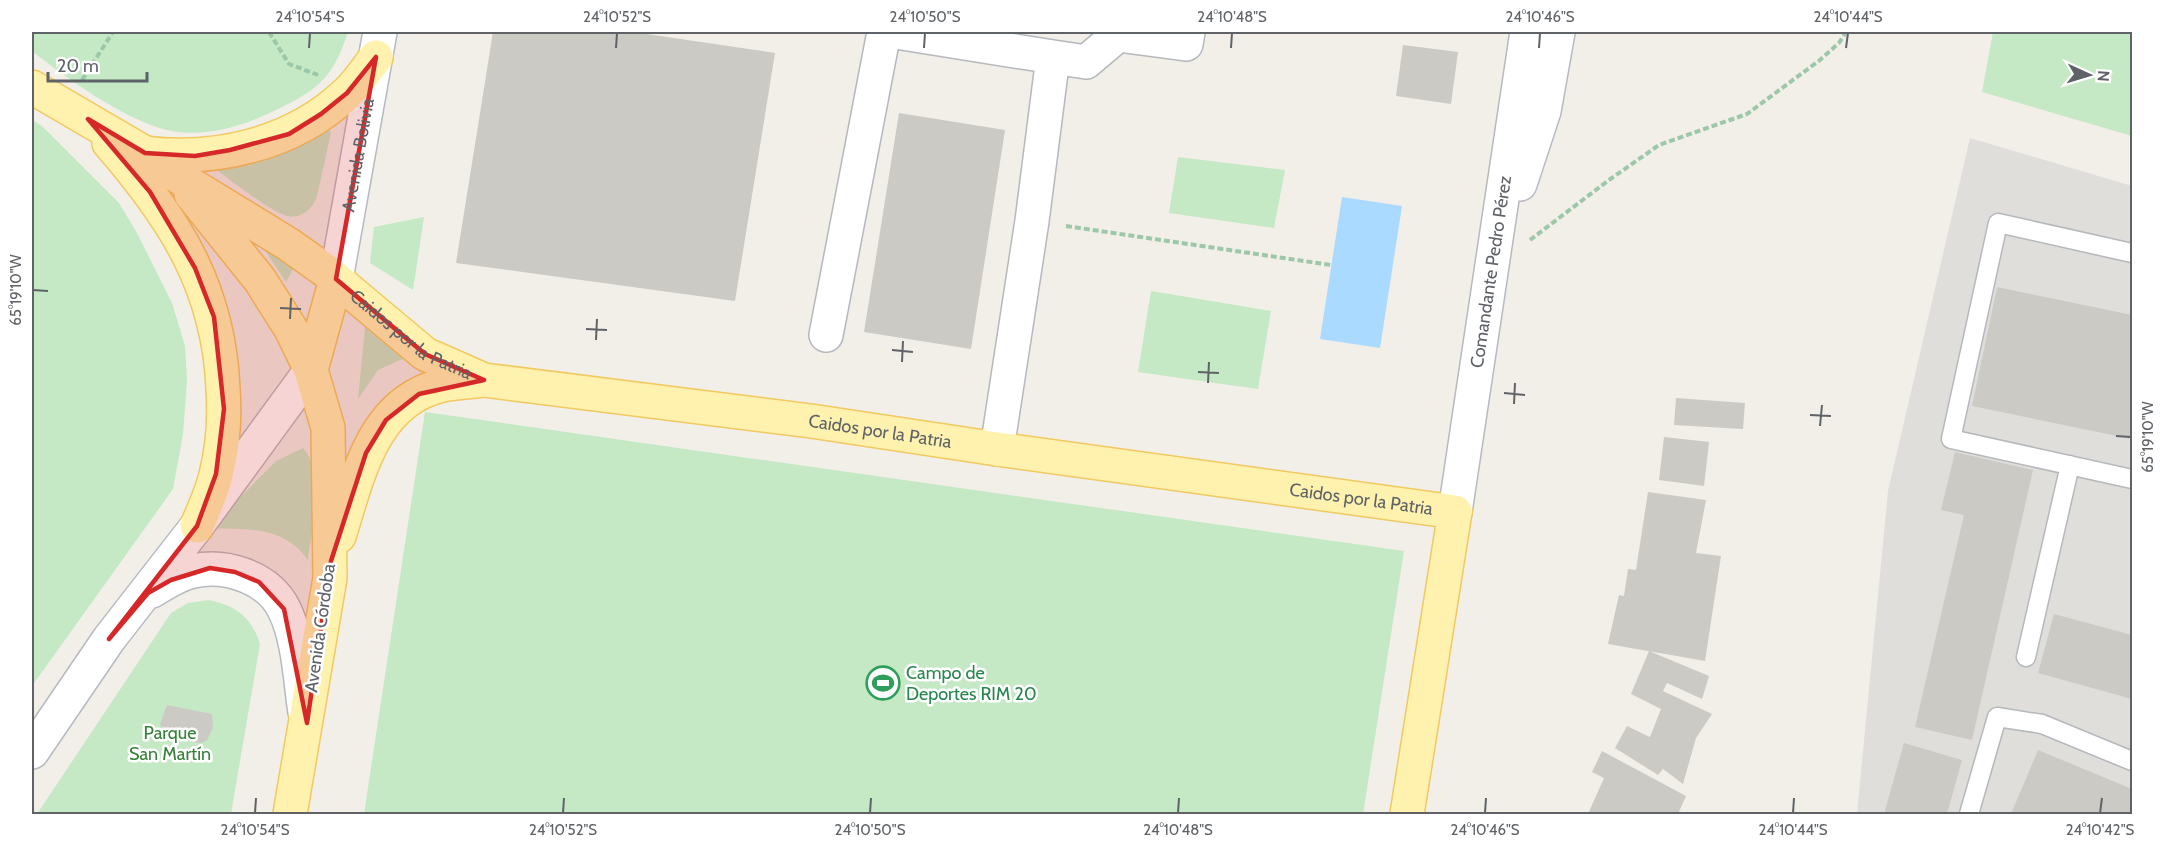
<svg xmlns="http://www.w3.org/2000/svg" width="2164" height="846" font-family="Cabin,sans-serif">
<style>
.industrial{fill:#e0deda}
.green{fill:#c5e8c5}
.water{fill:#aadaff}
.building{fill:#cccac5}
.lines{fill:none;stroke-linecap:round;stroke-linejoin:round}
.lane-casing{stroke:#b5b8bc;stroke-width:21}
.street-casing{stroke:#b5b8bc;stroke-width:36}
.secondary-casing{stroke:#b6babf;stroke-width:36}
.primary-casing{stroke:#f2c960;stroke-width:36}
.path{stroke:#9cc7a9;stroke-width:4;stroke-dasharray:6 3;stroke-linecap:butt}
.lane{stroke:#fff;stroke-width:18}
.street{stroke:#fff;stroke-width:33}
.secondary{stroke:#fff;stroke-width:33}
.primary{stroke:#fff2af;stroke-width:33}
.marked{fill:#d62828;fill-opacity:0.2;stroke:#d62828;stroke-width:4.5;stroke-linejoin:round}
.ticks{fill:none;stroke:#5f6368;stroke-width:2}
.labels{text-anchor:middle;dominant-baseline:central;stroke-width:5;stroke-linejoin:round;paint-order:stroke}
.street-label{font-size:18px;fill:#5f6368;stroke:#fff}
.leisure-label{font-size:18px;fill:#27864d;stroke:#fff;text-anchor:start}
.park-label{font-size:18px;fill:#348238;stroke:#fff}
.neatline{fill:none;stroke:#5f6368;stroke-width:2}
.ticks-label{font-size:15px;text-anchor:middle;fill:#5f6368}
</style>
<rect width="100%" height="100%" fill="#f1efe8"/>
<!-- industrial -->
<path class="industrial" d="M1970,138L2132,186V814H1857L1888,491Z"/>
<!-- green -->
<path class="green" d="M32,32H348C334,75 320,89 278,109C248,124 212,136 178,132C134,127 66,78 32,51Z
M1993,32H2132V136L1982,92Z
M32,120L42,126L119,203L137,233L172,303L185,346L187,380L183,434L173,489L32,686Z
M327,127L331,133L317,196C313,209 300,221 284,215C268,209 231,181 217,170V167Z
M1178,157L1285,170L1274,228L1169,213Z
M424,217L413,290L370,263L374,227Z
M264,249L297,262L286,282Z
M1151,291L1271,311L1258,389L1138,372Z
M365,327L407,357L378,370L358,399Z
M425,412L1404,551L1363,814H364Z
M303,448C325,471 311,530 308,560C282,525 249,530 210,528L276,461Z
M209,600C236,606 251,616 260,644L231,814H37L171,613L188,603Z"/>
<!-- water -->
<path class="water" d="M1342,197L1402,206L1380,348L1320,339Z"/>
<!-- building -->
<path class="building" d="M493,32H633L775,53L735,301L456,263Z
M1403,45L1458,52L1451,104L1396,96Z
M899,113L1005,130L971,349L864,332Z
M1997,287L2132,315V439L1972,406Z
M1676,398L1745,403L1743,429L1674,425Z
M1664,437L1709,442L1704,486L1659,480Z
M1955,452L2033,470L1972,740L1915,727L1964,515L1941,510Z
M1648,492L1706,500L1696,553L1721,556L1705,661L1608,644L1619,595L1624,596L1628,569L1636,570Z
M2054,614L2132,635V699L2038,673Z
M1649,651L1709,676L1702,699L1667,683L1663,691L1712,714L1696,738L1683,784L1663,769L1658,775L1615,748L1627,726L1650,737L1661,709L1631,694Z
M167,705L212,714L213,728L207,740L201,743L166,737L160,724Z
M1904,743L1962,760L1947,814H1884Z
M2038,750L2132,789V814H2011Z
M1602,751L1686,796L1678,814H1588L1604,778L1592,772Z"/>
<g class="lines">
<!-- lane casing -->
<g class="lane-casing">
<path id="lane" d="M2132,253L1998,223L1951,439L2132,479
M2026,657L2070,465
M1969,814L1997,717L2042,724L2132,761"/>
</g>
<!-- street casing -->
<g class="street-casing">
<path id="street" d="M896,32L1053,57
M826,335L884,32
M997,449L1032,221L1053,57L1086,62L1118,35L1186,44L1188,32"/>
</g>
<!-- secondary casing -->
<g class="secondary-casing">
<g id="secondary">
<path d="M1520,184L1544,111L1558,32"/>
<path id="s1" d="M336,279L380,32"/>
<path id="s2" d="M1455,512L1527,32"/>
<path d="M152,591C165,583 178,574 193,571C226,564 268,577 284,609C299,639 300,680 305,712"/>
<path d="M32,752L109,639L197,526L311,370"/>
</g>
</g>
<!-- primary casing -->
<g class="primary-casing">
<g id="primary">
<path id="s3" d="M32,87L145,153L177,176L288,244L326,271L425,354L484,380L811,421L997,449L1455,512L1407,814"/>
<path d="M109,143C174,218 219,287 223,389C225,417 223,447 216,475C212,492 204,509 197,526"/>
<path d="M145,153C215,162 294,144 347,93C358,83 367,69 376,57"/>
<path d="M191,194L260,280L291,329L311,370L328,428L330,578L290,814"/>
<path d="M311,370L336,279"/>
<path d="M339,536C358,477 372,401 443,385C456,382 471,382 484,380"/>
</g>
</g>
<!-- path -->
<path class="path" d="M269,32L289,64L318,75
M82,80L113,32
M1066,226L1331,265
M1530,240L1609,180L1659,145L1747,114L1820,60L1839,43L1846,32"/>
<!-- lane -->
<use href="#lane" class="lane"/>
<!-- street -->
<use href="#street" class="street"/>
<!-- secondary -->
<use href="#secondary" class="secondary"/>
<!-- primary -->
<use href="#primary" class="primary"/>
</g>
<!-- marked area -->
<path class="marked" d="M376,57L336,279L425,354L484,380L419,394L386,420L366,453L331,561L307,723L284,609L259,582L235,572L210,568L171,580L148,593L109,639L197,526L216,474L224,409L214,317L195,268L150,192L88,119L145,153L195,156L230,150L289,134L321,114L347,93Z"/>
<!-- ticks -->
<path class="ticks" d="M309,48L310,33M616,48L617,33M924,48L925,33M1231,48L1232,33M1539,48L1540,33M1846,48L1848,33M33,290L48,291M280,308L301,309M290,319L291,298M586,329L607,330M596,340L597,319M892,350L913,352M902,362L903,341M1198,372L1219,373M1208,383L1209,362M1504,393L1525,395M1514,404L1515,383M1810,415L1831,416M1820,426L1822,405M2116,436L2131,437M255,813L256,798M563,813L564,798M870,813L871,798M1178,813L1179,798M1485,813L1486,798M1793,813L1794,798M2100,813L2102,798"/>
<!-- icons -->
<defs>
<g id="stadium-ring" transform="scale(1.725)"><circle r="9.5" fill="#fff" stroke="#2e9e5b" stroke-width="1.5"/><path d="M0-5a6.5 5 0 1 0 0 10a6.5 5 0 1 0 0-10ZM-3.5-1.8h7v3.6h-7Z" fill="#2e9e5b"/></g>
</defs>
<g fill-rule="evenodd">
<use href="#stadium-ring" x="883" y="683"/>
</g>
<g class="labels">
<!-- street labels -->
<g class="street-label">
<text stroke="none"><textPath href="#s1" startOffset="126">Avenida Bolivia</textPath></text>
<text stroke="none"><textPath href="#s2" startOffset="243">Comandante Pedro Pérez</textPath></text>
<text stroke="none"><textPath href="#s3" startOffset="454">Caidos por la Patria</textPath></text>
<text stroke="none"><textPath href="#s3" startOffset="940">Caidos por la Patria</textPath></text>
<text stroke="none"><textPath href="#s3" startOffset="1426">Caidos por la Patria</textPath></text>
<text transform="translate(320 628) rotate(-82)">Avenida Córdoba</text>
</g>
<!-- leisure labels -->
<g class="leisure-label">
<text x="906" y="673">Campo de<tspan x="906" dy="21">Deportes RIM 20</tspan></text>
</g>
<!-- park labels -->
<g class="park-label">
<text x="170" y="733">Parque<tspan x="170" dy="21">San Martín</tspan></text>
</g>
</g>
<!-- border -->
<rect width="2164" height="846" fill="none" stroke="#ffffff" stroke-width="66"/>
<!-- north arrow -->
<g transform="translate(2089 75) rotate(94)" stroke="#ffffff" stroke-width="4.5" paint-order="stroke">
<path d="M0-4.5L10 22L0 15L-10 22Z" fill="#5f6368"/>
<text y="-9" font-size="16" font-weight="bold" text-anchor="middle" fill="#5f6368">N</text>
</g>
<!-- scale -->
<path d="M48 72v9h99v-9" fill="none" stroke="#5f6368" stroke-width="3"/>
<text x="57" y="72" font-size="18" fill="#5f6368" stroke="#ffffff" stroke-width="4.5" paint-order="stroke">20 m</text>
<rect x="33" y="33" width="2098" height="780" class="neatline"/>
<g class="ticks-label">
<text x="310" y="22">24°10'54"S</text>
<text x="617" y="22">24°10'52"S</text>
<text x="925" y="22">24°10'50"S</text>
<text x="1232" y="22">24°10'48"S</text>
<text x="1540" y="22">24°10'46"S</text>
<text x="1848" y="22">24°10'44"S</text>
<text transform="translate(16 290) rotate(-90)" y="5">65°19'10"W</text>
<text transform="translate(2148 437) rotate(-90)" y="5">65°19'10"W</text>
<text x="255" y="835">24°10'54"S</text>
<text x="563" y="835">24°10'52"S</text>
<text x="870" y="835">24°10'50"S</text>
<text x="1178" y="835">24°10'48"S</text>
<text x="1485" y="835">24°10'46"S</text>
<text x="1793" y="835">24°10'44"S</text>
<text x="2100" y="835">24°10'42"S</text>
</g>
</svg>
